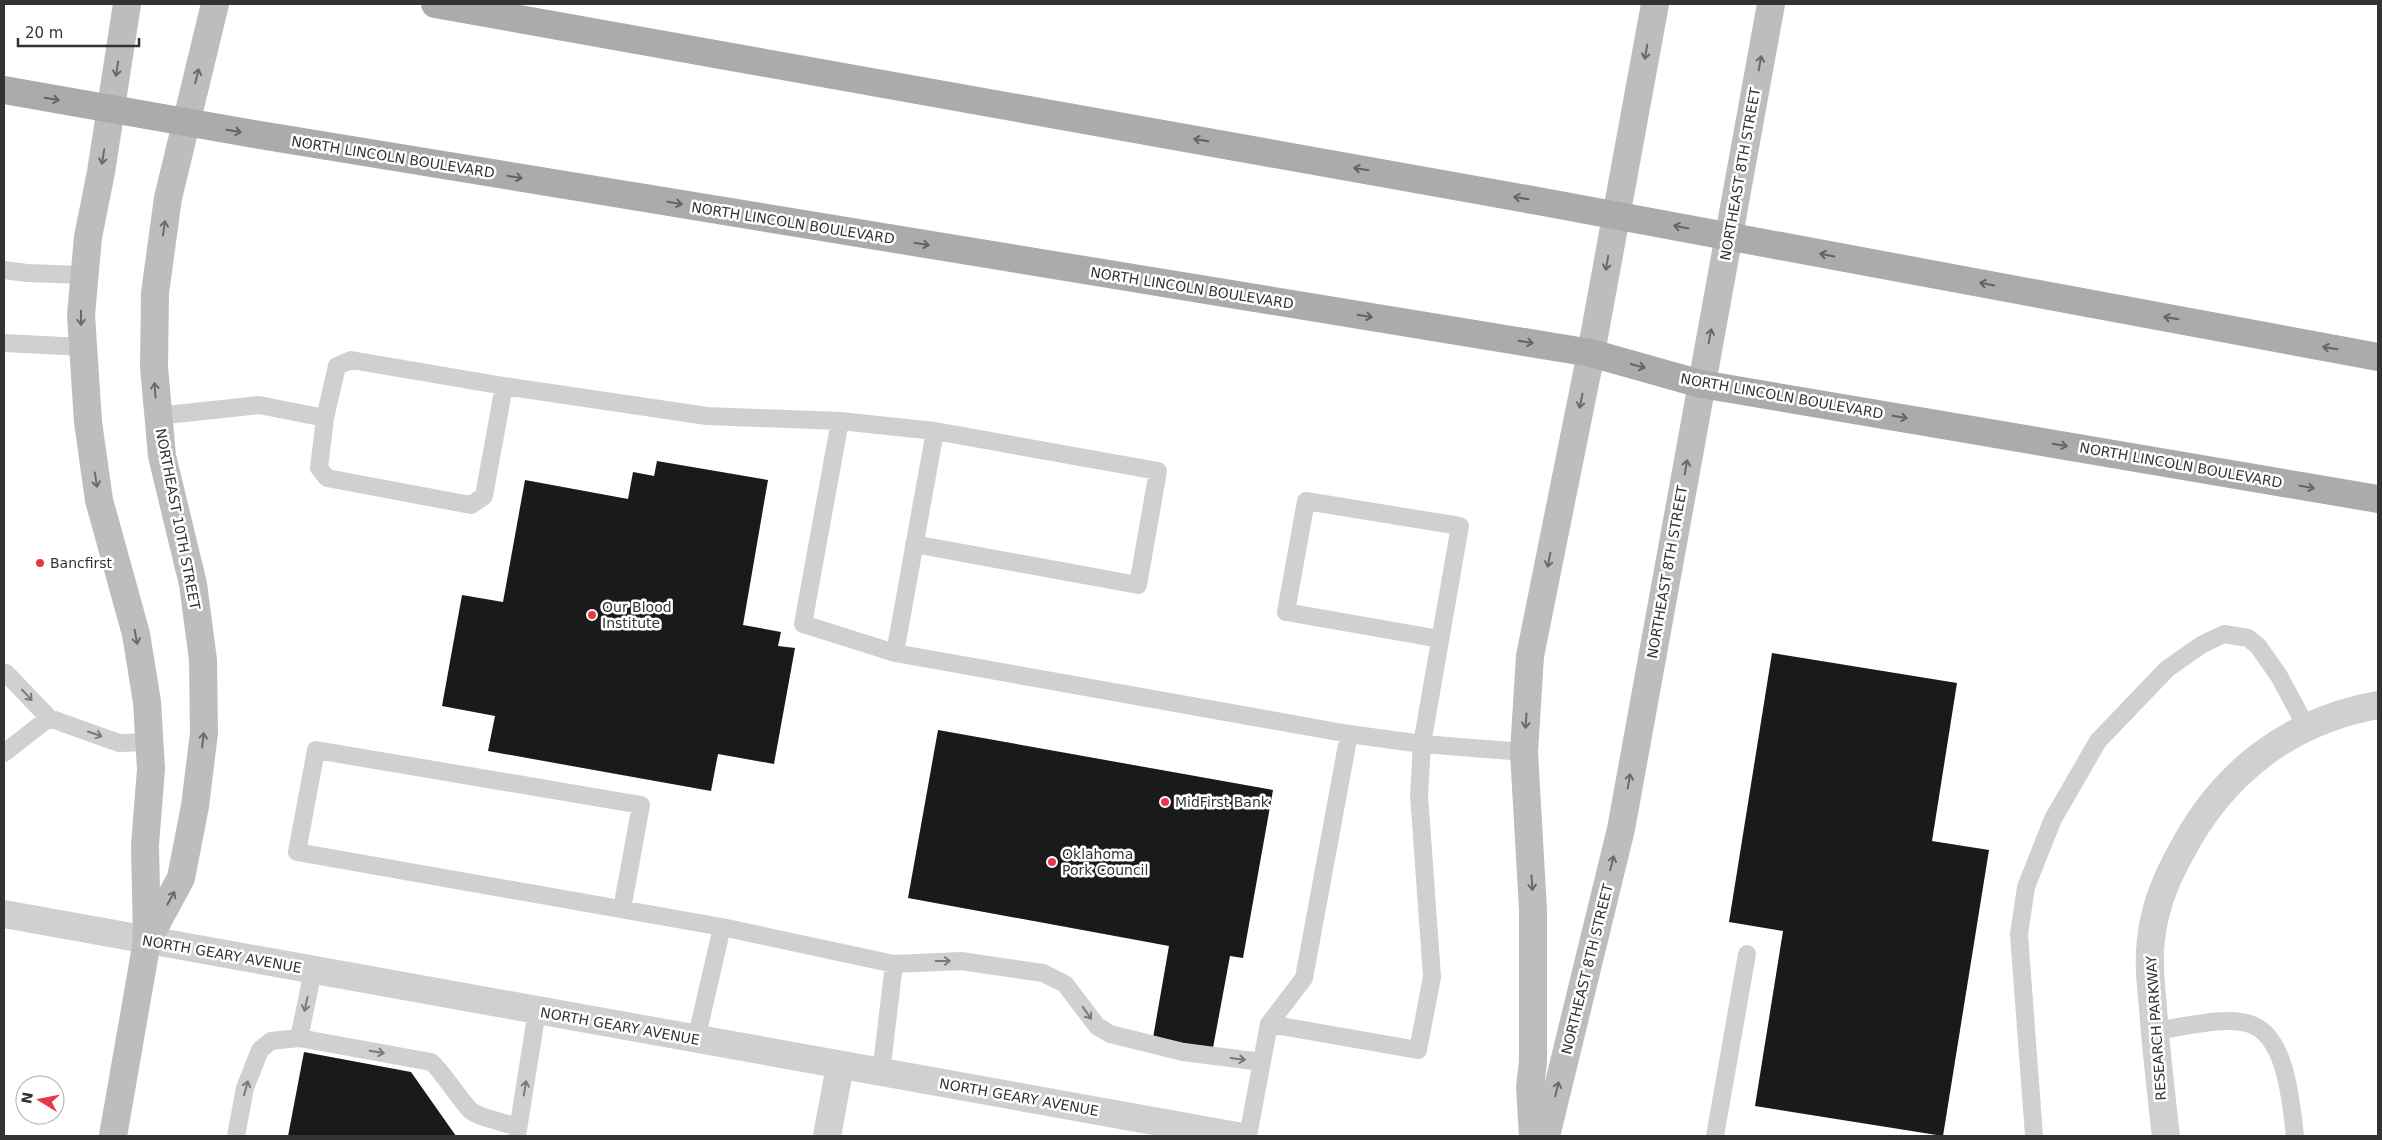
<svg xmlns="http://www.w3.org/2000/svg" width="2382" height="1140" font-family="'DejaVu Sans',sans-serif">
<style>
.building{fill:#1a1a1a}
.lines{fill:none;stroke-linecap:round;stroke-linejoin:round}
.service{stroke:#d0d0d0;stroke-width:18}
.minor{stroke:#d0d0d0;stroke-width:28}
.secondary{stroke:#bdbdbd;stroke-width:28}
.primary{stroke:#ababab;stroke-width:28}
.oneway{stroke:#6a6a6a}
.oneway2{stroke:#636363}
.oneway3{stroke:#7a7a7a}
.poi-dot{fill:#e63946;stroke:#fff;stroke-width:2}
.labels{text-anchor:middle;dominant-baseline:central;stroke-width:5;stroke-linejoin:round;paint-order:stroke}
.street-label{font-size:14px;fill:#333;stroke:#fff}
.poi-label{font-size:14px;fill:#333;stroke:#fff;text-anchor:start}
</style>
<rect width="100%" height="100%" fill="#fff"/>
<!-- building -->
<path class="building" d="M657,461L768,480L743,625L781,632L778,646L795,648L774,764L718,754L711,791L488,751L495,716L442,706L462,595L503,602L525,480L628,499L633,472L654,476Z
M1772,653L1957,683L1932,841L1989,850L1943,1136L1755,1106L1783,931L1729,922Z
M938,730L1273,790L1243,958L1230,956L1213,1048L1153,1038L1169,946L908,898Z
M304,1052L411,1072L456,1136H288Z"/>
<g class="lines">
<!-- service -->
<path class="service" d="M4,270L27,273L85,275
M4,343L83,347
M157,416L259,405L325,418L337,366L351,360L504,386L707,416L840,421L935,431L895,653L1349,734L1422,744L1524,752
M325,418L319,468L327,478L471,505L484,496L504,386
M840,421L803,624L895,653
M914,544L1138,585L1158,471L935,431
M6,673L49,718L119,743L149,742
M4,753L49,718
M622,909L641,805L316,750L297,852L722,927
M894,964L961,961L1043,973L1065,984L1097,1026L1110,1034L1183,1052L1262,1062
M1269,1024L1418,1050L1432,977L1419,795L1422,744L1460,526L1306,501L1286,612L1440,639
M2154,1031C2180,1028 2225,1015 2250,1024C2287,1036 2291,1104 2295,1136
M299,1038L313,971
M696,1040L722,927L894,964L881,1073
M236,1136L245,1088L260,1050L271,1041L299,1038L431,1062C438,1066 461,1101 470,1110C479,1118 507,1123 518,1127
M517,1136L537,1011
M1248,1136L1269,1024L1304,978L1349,734
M1715,1136L1747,954
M2034,1136L2019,934L2026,887L2053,819L2098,741L2167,669L2201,645L2224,634L2248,638L2258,646L2279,676L2307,728"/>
<!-- minor -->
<path class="minor" d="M4,914L1237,1136
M827,1136L840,1066
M2166,1136C2161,1093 2156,1051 2153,1008C2151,985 2148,962 2151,940C2154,909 2165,881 2180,854C2221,774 2288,721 2378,705"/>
<!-- secondary -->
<path class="secondary" d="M148,939L181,878L195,806L204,733L203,660L193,584L162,456L154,367L155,293L168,198L215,4
M113,1136L147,941L145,845L151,769L147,702L136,634L99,500L88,422L81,315L88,237L101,172L127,4
M1533,1136L1530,1087L1533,1062V910L1524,752L1530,656L1591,353L1655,4
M1546,1136L1621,829L1771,4"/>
<!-- primary -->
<path class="primary" d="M435,4L1538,201L2378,357
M4,90L254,134L1591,353L1701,384L2378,499"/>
</g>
<!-- one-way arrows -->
<defs><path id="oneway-shaft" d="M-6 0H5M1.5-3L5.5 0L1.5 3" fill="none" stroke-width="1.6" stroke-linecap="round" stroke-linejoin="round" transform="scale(1.25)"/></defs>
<g class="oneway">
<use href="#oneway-shaft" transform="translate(1646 52) rotate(100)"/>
<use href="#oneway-shaft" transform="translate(1760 63) rotate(-80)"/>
<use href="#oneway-shaft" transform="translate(117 69) rotate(99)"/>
<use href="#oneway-shaft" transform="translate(197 76) rotate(-76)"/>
<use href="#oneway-shaft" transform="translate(103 157) rotate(99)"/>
<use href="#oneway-shaft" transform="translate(164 228) rotate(-82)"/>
<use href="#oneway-shaft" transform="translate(1607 263) rotate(100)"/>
<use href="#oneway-shaft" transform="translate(81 318) rotate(90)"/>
<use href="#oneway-shaft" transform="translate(1710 336) rotate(-79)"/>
<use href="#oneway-shaft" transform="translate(155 390) rotate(-94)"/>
<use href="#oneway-shaft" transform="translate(1581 401) rotate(102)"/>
<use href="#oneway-shaft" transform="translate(1686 467) rotate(-80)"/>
<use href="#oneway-shaft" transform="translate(96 480) rotate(81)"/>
<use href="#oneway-shaft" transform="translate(1549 560) rotate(101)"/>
<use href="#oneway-shaft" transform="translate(136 637) rotate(79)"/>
<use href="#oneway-shaft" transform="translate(1526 721) rotate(94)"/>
<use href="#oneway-shaft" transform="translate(203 740) rotate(-83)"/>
<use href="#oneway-shaft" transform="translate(1629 781) rotate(-80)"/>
<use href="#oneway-shaft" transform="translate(1612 863) rotate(-76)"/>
<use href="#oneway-shaft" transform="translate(1532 883) rotate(86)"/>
<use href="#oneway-shaft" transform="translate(171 898) rotate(-61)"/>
<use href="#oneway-shaft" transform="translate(1557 1089) rotate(-76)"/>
</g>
<g class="oneway2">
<use href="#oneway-shaft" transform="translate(52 99) rotate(10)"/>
<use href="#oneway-shaft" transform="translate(234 131) rotate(10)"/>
<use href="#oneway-shaft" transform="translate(1201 140) rotate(-170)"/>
<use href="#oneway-shaft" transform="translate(1361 169) rotate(-170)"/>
<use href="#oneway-shaft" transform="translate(515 177) rotate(9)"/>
<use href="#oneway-shaft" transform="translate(1521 198) rotate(-170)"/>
<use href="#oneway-shaft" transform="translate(675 203) rotate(9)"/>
<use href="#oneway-shaft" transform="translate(1681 227) rotate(-169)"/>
<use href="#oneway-shaft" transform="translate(922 244) rotate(9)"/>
<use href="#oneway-shaft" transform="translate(1827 255) rotate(-169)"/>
<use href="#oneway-shaft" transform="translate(1987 284) rotate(-169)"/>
<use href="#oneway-shaft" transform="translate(1365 316) rotate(9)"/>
<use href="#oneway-shaft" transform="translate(2171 318) rotate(-170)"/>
<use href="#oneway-shaft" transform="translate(1526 342) rotate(10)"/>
<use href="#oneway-shaft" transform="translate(2330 348) rotate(-170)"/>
<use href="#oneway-shaft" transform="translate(1638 366) rotate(15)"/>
<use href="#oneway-shaft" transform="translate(1900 417) rotate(10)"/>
<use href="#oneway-shaft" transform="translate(2060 445) rotate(10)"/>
<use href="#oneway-shaft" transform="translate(2307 487) rotate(10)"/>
</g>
<g class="oneway3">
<use href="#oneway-shaft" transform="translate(27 695) rotate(47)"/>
<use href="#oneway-shaft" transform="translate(95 734) rotate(19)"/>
<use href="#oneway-shaft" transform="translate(943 961)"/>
<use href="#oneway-shaft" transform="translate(306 1004) rotate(102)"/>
<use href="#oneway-shaft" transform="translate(1087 1013) rotate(55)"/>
<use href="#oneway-shaft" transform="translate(377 1052) rotate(10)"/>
<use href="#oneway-shaft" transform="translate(1238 1059) rotate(7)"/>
<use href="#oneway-shaft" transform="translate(246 1088) rotate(-74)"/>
<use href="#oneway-shaft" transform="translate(525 1088) rotate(-81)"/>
</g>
<!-- markers -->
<g class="poi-dot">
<circle cx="40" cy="563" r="5"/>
<circle cx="592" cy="615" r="5"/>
<circle cx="1165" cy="802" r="5"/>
<circle cx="1052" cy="862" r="5"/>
</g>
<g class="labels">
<!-- street labels -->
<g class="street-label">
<text transform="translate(393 157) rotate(9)">NORTH LINCOLN BOULEVARD</text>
<text transform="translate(1740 174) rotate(-80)">NORTHEAST 8TH STREET</text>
<text transform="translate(793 223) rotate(9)">NORTH LINCOLN BOULEVARD</text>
<text transform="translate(1192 288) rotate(9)">NORTH LINCOLN BOULEVARD</text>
<text transform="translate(1782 396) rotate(10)">NORTH LINCOLN BOULEVARD</text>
<text transform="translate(2181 465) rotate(10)">NORTH LINCOLN BOULEVARD</text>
<text transform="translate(178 519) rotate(79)">NORTHEAST 10TH STREET</text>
<text transform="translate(1667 572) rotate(-80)">NORTHEAST 8TH STREET</text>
<text transform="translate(222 954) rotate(10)">NORTH GEARY AVENUE</text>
<text transform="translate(1587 969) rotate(-76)">NORTHEAST 8TH STREET</text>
<text transform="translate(620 1026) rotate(10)">NORTH GEARY AVENUE</text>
<text transform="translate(2156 1028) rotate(-94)">RESEARCH PARKWAY</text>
<text transform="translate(1019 1097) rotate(10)">NORTH GEARY AVENUE</text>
</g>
<!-- poi labels -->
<g class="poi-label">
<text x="50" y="563">Bancfirst</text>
<text x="602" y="607">Our Blood<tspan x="602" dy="16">Institute</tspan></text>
<text x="1175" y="802">MidFirst Bank</text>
<text x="1062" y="854">Oklahoma<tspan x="1062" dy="16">Pork Council</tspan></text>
</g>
</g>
<!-- border -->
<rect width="2382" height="1140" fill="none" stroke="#333333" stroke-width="10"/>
<!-- north arrow -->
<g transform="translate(40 1100) rotate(280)"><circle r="24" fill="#ffffff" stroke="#adadad"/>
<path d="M0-4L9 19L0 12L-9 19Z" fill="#e63946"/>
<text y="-8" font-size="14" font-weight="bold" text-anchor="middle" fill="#333333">N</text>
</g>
<!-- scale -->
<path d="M18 38v8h121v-8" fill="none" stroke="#333333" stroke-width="2.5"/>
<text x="25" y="38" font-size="15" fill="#333333" stroke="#ffffff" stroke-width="4" paint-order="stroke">20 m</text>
</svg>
